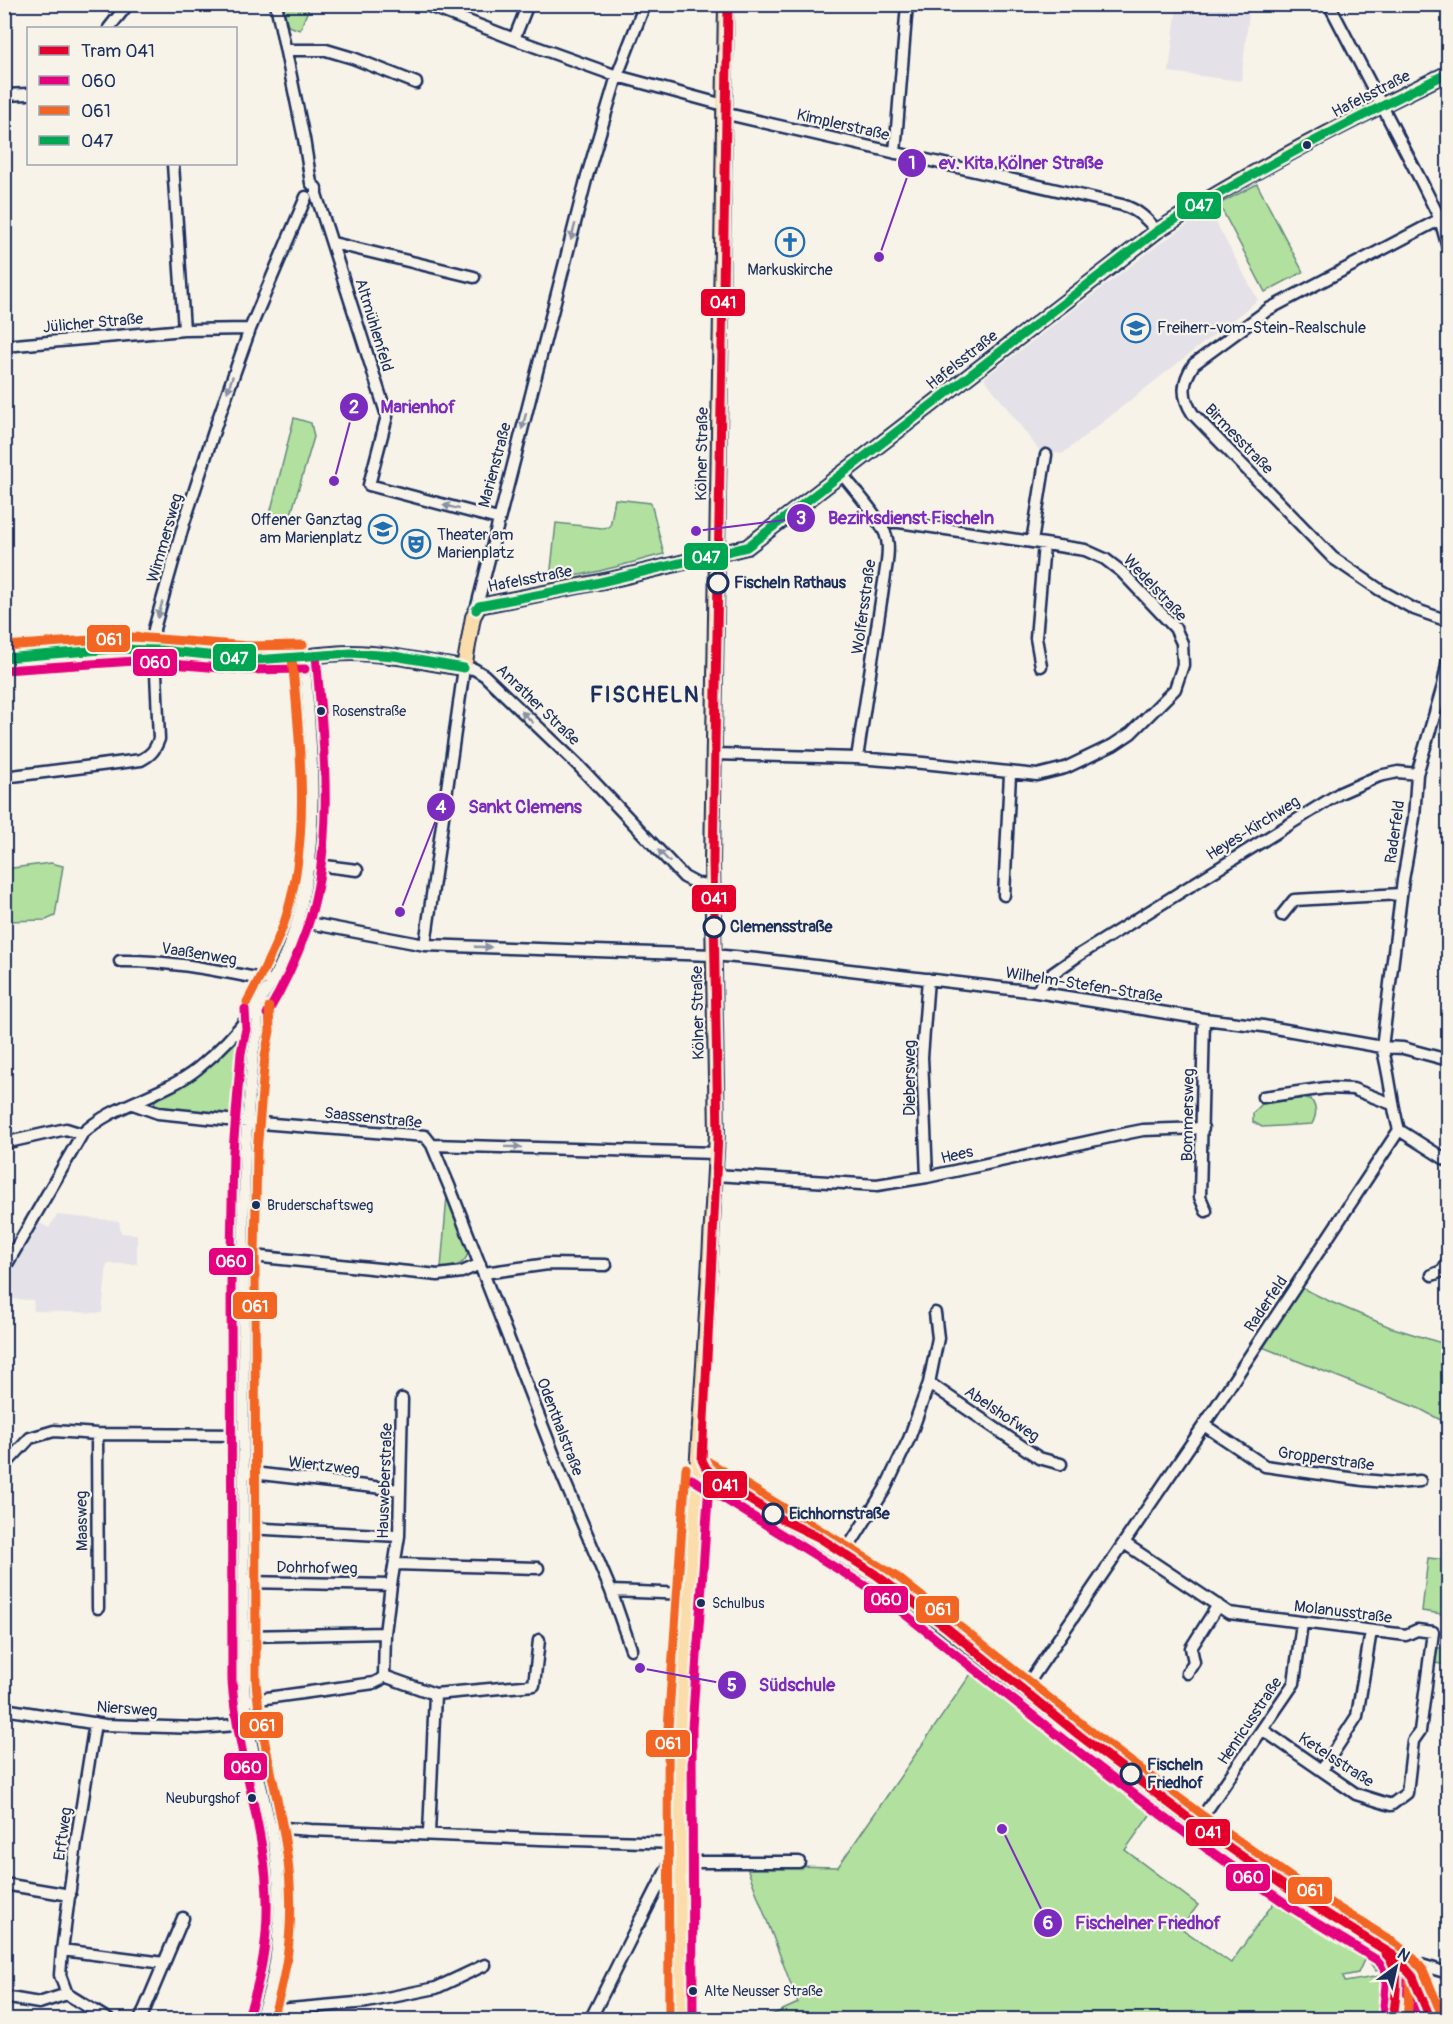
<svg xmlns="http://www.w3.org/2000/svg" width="1453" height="2024" font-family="Pangolin,sans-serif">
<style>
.built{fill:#e5e1e8}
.green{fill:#b1e09f;stroke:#66887e;stroke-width:1.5}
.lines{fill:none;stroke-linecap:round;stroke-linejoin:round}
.minor-casing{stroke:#1b2f5e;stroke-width:15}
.major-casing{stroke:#1b2f5e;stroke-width:18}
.minor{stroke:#f7f3e8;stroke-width:10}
.major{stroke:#fbddab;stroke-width:14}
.bus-1-casing{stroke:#f7f3e8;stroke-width:14}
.bus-2-casing{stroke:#f7f3e8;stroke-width:14}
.bus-3-casing{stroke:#f7f3e8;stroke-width:14}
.bus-1{stroke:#e5007d;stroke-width:9}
.bus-2{stroke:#f26522;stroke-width:9}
.bus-3{stroke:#00a651;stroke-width:9}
.tram-1-casing{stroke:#f7f3e8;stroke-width:14}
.tram-1{stroke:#e4002b;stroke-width:9}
.oneway{fill:#8991a3}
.bus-dot{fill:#1b2f5e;stroke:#f7f3e8;stroke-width:2}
.stop-dot{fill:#f7f3e8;stroke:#1b2f5e;stroke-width:3}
.labels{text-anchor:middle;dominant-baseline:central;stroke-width:4.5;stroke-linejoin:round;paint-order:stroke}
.bus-label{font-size:14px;fill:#1b2f5e;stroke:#f7f3e8;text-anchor:start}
.street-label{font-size:16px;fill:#1b2f5e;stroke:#f7f3e8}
.poi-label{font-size:16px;fill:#1b2f5e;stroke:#f7f3e8;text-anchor:start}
.stop-label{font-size:16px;font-weight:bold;fill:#1b2f5e;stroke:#f7f3e8;text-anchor:start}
.district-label{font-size:22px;font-weight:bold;letter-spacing:1.5px;fill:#1b2f5e;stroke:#f7f3e8}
.leader{fill:none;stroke:#7b2cbf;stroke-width:2}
.callout-dot{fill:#7b2cbf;stroke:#f7f3e8;stroke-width:2}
.mark-label{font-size:18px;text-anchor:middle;font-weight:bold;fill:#fff}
.callout-label{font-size:18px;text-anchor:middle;font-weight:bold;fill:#7b2cbf;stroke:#f7f3e8;stroke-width:4.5;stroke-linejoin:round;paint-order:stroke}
.line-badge{stroke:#f7f3e8;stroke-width:2}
.badge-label{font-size:16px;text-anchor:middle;font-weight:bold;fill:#fff}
</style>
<rect width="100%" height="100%" fill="#f7f3e8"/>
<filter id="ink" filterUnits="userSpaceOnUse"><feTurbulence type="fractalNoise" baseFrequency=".0167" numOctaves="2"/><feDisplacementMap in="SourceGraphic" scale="12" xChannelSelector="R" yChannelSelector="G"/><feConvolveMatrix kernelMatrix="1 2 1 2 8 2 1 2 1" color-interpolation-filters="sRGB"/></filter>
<g filter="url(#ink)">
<!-- built -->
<path class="built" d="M1177,5H1250L1241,81L1169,72Z
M1209,210L1258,300L1062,454L1039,450L984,378L1158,245Z
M57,1215L119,1221L121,1233L137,1234V1264H107L102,1313L34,1311L33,1300L12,1299L5,1295L4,1276L38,1222L49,1228Z"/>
<!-- green -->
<path class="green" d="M283,5H310L300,30L288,26Z
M1257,184L1303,272L1265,292L1219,204Z
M294,418L311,423L314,437L289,521L270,514Z
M615,499L651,503L664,554C627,563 588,577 550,578L556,523L602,528L610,527Z
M51,863L63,866L55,916L46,920L5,921V869Z
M247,1031L250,1032L252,1035L243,1118L156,1109L154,1105L155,1100L182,1084Z
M1298,1099H1311C1317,1109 1317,1114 1312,1124L1262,1127L1253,1122V1113L1262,1104Z
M450,1195C460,1221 490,1268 441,1268L447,1196Z
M1300,1287L1331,1302L1390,1327L1448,1345V1424L1420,1409L1262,1347Z
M1428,1558L1448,1560V1615L1422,1611Z
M1448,1616V1665L1435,1663L1437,1648H1445Z
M975,1668L1155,1808L1125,1850L1198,1905L1181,1928L1231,1963L1279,1895L1368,1951L1358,1973L1343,1976L1345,1982L1392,1974L1386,2019H763L798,2003L746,1865L838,1867Z
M1375,1954L1382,1959L1387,1968L1376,1971L1370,1963Z
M1406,1972L1407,1973L1427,2019H1419L1410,2009L1405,2014L1401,2008Z"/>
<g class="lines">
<!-- minor casing -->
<g class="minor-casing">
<path id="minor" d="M276,4L304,139L311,183L316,188V194L387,416L369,485L498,519
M424,4L514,39L617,76L724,105
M1329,4L1421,181L1440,219L1448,248
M109,28L128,4
M514,39L528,4
M286,50H326L353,58L416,83
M4,95L28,94
M723,113L1122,205C1138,210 1147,219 1157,231
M895,153L907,4
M173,164L184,330
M1448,215L1269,309L1194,364C1182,382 1181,396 1193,414L1333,558L1380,590L1414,609L1448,621
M333,243L474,277
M4,346L184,330L250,329
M842,474C856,492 876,513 885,533C889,542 888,552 887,562L857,758
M1032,542L1046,455
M476,610L587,176L617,76L645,4
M1041,666L1036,638L1044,544
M714,754L857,758L923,763L1037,775L1065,768L1113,745L1131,733L1175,689L1183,665L1182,643L1175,628L1122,572L1105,559L1085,550L899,522H878
M4,777L141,760C151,755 155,750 159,739L154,629L184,523L217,422L250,329L306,197
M309,864L357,870
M1004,895L1010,774
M1282,915L1294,900L1401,894
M298,921L425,945L713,955L757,959L1036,992L1204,1019L1263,1026L1382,1047L1403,1048L1448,1060
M425,945L464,668L474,669L484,675L579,766L684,877L697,884L712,885
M120,961C172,960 223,972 273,981
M1036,992L1049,976L1079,955L1340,793L1379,776L1398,772L1417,774
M257,1008L258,1030L253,1054L245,1151L243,1255L244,1681C246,1731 260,1778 270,1825C284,1886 283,1962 259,2020
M1204,1019L1200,1197L1206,1211
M1263,1097L1326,1088L1353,1089L1392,1104
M133,1104L158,1113L247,1122L425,1136L432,1145L450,1188L559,1468L611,1591L688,1594
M1399,1130L1448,1161
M4,1143L66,1129L82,1134
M432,1145L716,1153
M715,1175L877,1185L927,1177L1128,1133L1143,1130L1203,1128
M927,1177L922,1057L928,979
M243,1255L438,1275L462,1272L480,1264
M4,1269L82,1134C113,1104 163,1096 197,1069C332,959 318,813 304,657
M484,1273L548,1264L606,1265
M1432,1275L1442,1271L1448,1262
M929,1383L1039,1458L1061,1464
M402,1399L399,1536L391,1585L385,1633L384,1676L435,1694L429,1834
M1204,1425L1265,1466L1363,1480L1396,1483L1420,1481
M97,1434L98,1608
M4,1466L30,1438L54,1431L97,1434L244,1435
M698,1469L890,1587L944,1628L1095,1749L1196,1826L1299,1898L1384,1950C1407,1968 1398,1993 1395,2020
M244,1472L400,1490
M245,1528L399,1536
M1124,1543L1229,1613L1406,1635L1417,1630L1433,1632L1420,1731L1413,1741L1407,1793L1391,1805L1356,1794L1263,1730
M843,1556L885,1489L909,1439L929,1383L938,1338L935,1313
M395,1564L538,1568
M243,1582L391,1585
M611,1591L631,1649
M243,1636L385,1633
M1187,1673L1194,1662L1191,1648L1218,1605
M1023,1691L1204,1425L1399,1130C1391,1102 1390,1074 1382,1047L1403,880L1414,818L1417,774L1443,686L1448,659
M435,1694L534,1685L539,1640
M245,1701L374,1683L380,1680L384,1676
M4,1709L105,1725L198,1728L248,1724
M95,1723L76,1843L62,1950L60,1975L67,1994L109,2020
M1322,1770L1357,1716L1371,1631
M1196,1826L1294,1683L1302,1623
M271,1827L311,1830L540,1839L680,1843L640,1922
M680,1862H799
M4,1884L70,1895
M62,1950L164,1963
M1391,1956L1448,1973
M4,1997L39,2003L67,1994
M263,2010H279L367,2002L436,1988L485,1965
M140,2020L183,1918
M590,2020L642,1916"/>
</g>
<!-- major casing -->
<g class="major-casing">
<path id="major" d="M4,658C45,655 87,648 128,649C170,649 213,658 255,660C287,661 319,653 351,653C389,653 427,663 464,668L473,617L479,606L614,579L747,547L1157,231C1250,171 1349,121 1448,73
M695,1499C704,1487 710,1484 725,1485
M681,2020L680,1728L704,1365L717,1134L712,862L726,4"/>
</g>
<!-- minor -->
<use href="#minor" class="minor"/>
<!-- major -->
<use href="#major" class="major"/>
<!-- bus-1 casing -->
<g class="bus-1-casing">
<path id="bus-1" d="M5,670L134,661L246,670L305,669
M245,1009L246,1029L241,1053L233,1151L231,1255L232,1681C236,1738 253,1792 262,1848C272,1905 267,1962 248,2016
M267,1014C283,987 296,960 306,931C336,845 324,744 316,656
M692,1479L883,1597L1088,1759L1189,1836L1292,1908L1377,1960L1396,1976L1403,1983L1418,2020
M1380,1961L1387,1973L1383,2019
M693,2020L692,1728L710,1470"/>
</g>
<!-- bus-2 casing -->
<g class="bus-2-casing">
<path id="bus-2" d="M4,646L134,637L248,646L303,645
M247,1002C261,976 274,951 284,923C312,839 300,744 292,658
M269,1007L270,1031L265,1056L257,1152L255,1255L256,1681C260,1738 278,1791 286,1847C295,1905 291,1964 272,2020
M704,1459L897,1577L1102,1740L1203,1816L1306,1888L1392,1941L1414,1959L1423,1970L1442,2015
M1400,1949L1411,1968L1407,2020
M669,2020L668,1728L686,1468"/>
</g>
<!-- bus-3 casing -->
<g class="bus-3-casing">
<path id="bus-3" d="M476,610L479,606L588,585L747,547L1157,231C1251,172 1349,122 1448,73
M4,658L113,649L160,650L255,660L351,653L394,656L464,668"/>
</g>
<!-- bus-1 -->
<use href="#bus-1" class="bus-1"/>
<!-- bus-2 -->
<use href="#bus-2" class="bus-2"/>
<!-- bus-3 -->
<use href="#bus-3" class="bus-3"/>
<!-- tram-1 casing -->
<g class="tram-1-casing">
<path id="tram-1" d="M728,4L713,860L718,1135L702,1460L706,1468L719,1481L781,1519L820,1538L875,1574L947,1628L1079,1735L1199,1826L1300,1897L1396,1957L1413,1977L1431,2020
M1385,1953C1403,1970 1395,1997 1393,2020"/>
</g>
<!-- tram-1 -->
<use href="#tram-1" class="tram-1"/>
</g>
<!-- one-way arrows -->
<defs><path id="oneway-solid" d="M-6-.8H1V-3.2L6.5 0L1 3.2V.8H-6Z" transform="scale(1.5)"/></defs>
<g class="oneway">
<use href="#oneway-solid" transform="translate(573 232) rotate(105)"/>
<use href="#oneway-solid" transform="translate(230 384) rotate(109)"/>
<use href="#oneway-solid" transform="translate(524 421) rotate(105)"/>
<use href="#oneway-solid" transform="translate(451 507) rotate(-166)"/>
<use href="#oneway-solid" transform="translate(160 610) rotate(106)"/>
<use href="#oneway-solid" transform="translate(527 717) rotate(-136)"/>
<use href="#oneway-solid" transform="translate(664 856) rotate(-134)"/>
<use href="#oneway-solid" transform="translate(483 947) rotate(2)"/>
<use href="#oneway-solid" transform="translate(513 1147) rotate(1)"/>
</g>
</g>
<!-- icons -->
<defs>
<g id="church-ring" transform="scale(1.5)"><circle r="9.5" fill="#f7f3e8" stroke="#1f6fb2" stroke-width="1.5"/><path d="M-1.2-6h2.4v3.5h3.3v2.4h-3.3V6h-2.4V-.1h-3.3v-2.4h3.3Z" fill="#1f6fb2"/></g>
<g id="school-ring" transform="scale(1.5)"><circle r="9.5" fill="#f7f3e8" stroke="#1f6fb2" stroke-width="1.5"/><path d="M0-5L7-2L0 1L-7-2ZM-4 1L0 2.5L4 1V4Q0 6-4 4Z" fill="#1f6fb2"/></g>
<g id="theatre-ring" transform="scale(1.5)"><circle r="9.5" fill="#f7f3e8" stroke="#1f6fb2" stroke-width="1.5"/><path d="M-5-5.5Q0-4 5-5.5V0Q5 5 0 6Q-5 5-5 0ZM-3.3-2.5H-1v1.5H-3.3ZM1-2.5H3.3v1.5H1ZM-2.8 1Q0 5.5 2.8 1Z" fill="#1f6fb2"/></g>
</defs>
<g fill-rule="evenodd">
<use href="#church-ring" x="790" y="242"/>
<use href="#school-ring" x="1136" y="328"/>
<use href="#school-ring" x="383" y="529"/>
<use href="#theatre-ring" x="416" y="544"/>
</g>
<!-- markers -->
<g class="bus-dot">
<circle cx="1307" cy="145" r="5"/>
<circle cx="321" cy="711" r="5"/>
<circle cx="256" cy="1205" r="5"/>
<circle cx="701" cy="1603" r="5"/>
<circle cx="252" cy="1798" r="5"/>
<circle cx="693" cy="1991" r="5"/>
</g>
<g class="stop-dot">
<circle cx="718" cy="583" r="10"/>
<circle cx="714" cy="927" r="10"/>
<circle cx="773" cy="1514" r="10"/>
<circle cx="1131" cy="1774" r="10"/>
</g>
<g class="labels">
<!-- bus labels -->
<g class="bus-label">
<text x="332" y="711">Rosenstraße</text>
<text x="267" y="1205">Bruderschaftsweg</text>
<text x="712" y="1603">Schulbus</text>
<text x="241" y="1798" text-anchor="end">Neuburgshof</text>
<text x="704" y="1991">Alte Neusser Straße</text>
</g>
<!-- street labels -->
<g class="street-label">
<text transform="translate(1371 94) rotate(-27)">Hafelsstraße</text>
<text transform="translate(843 125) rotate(13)">Kimplerstraße</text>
<text transform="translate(93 323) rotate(-5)">Jülicher Straße</text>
<text transform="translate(374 325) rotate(73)">Altmühlenfeld</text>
<text transform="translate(962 360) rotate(-38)">Hafelsstraße</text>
<text transform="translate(1239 439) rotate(46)">Birmesstraße</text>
<text transform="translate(702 454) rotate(-89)">Kölner Straße</text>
<text transform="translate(495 465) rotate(-75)">Marienstraße</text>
<text transform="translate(165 538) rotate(-74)">Wimmersweg</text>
<text transform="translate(530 579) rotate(-11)">Hafelsstraße</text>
<text transform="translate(1155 588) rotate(47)">Wedelstraße</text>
<text transform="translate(864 607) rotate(-82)">Wolfersstraße</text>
<text transform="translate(538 705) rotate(44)">Anrather Straße</text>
<text transform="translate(1253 828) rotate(-32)">Heyes-Kirchweg</text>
<text transform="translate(1395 832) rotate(-82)">Raderfeld</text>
<text transform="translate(199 954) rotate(9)">Vaaßenweg</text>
<text transform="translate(1084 985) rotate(9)">Wilhelm-Stefen-Straße</text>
<text transform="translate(698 1013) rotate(-91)">Kölner Straße</text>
<text transform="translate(910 1078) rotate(-90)">Diebersweg</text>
<text transform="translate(1188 1115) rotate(-89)">Bommersweg</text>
<text transform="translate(373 1118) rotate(6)">Saassenstraße</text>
<text transform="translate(957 1155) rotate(-13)">Hees</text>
<text transform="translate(1266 1304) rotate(-56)">Raderfeld</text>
<text transform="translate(1002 1414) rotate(34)">Abelshofweg</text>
<text transform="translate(560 1427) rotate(69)">Odenthalstraße</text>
<text transform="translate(1326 1459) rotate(8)">Gropperstraße</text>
<text transform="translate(324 1466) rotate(7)">Wiertzweg</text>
<text transform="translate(385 1481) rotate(-88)">Hausweberstraße</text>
<text transform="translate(82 1521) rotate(-91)">Maasweg</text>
<text transform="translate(317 1568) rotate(1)">Dohrhofweg</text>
<text transform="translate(1343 1612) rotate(7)">Molanusstraße</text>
<text transform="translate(127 1709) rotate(4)">Niersweg</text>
<text transform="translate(1250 1721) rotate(-56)">Henricusstraße</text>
<text transform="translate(1336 1760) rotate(33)">Ketelsstraße</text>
<text transform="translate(63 1834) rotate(-82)">Erftweg</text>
</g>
<!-- poi labels -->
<g class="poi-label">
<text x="790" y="270" text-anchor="middle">Markuskirche</text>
<text x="1157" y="328">Freiherr-vom-Stein-Realschule</text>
<text x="362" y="520" text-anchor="end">Offener Ganztag<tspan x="362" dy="18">am Marienplatz</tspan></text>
<text x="437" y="535">Theater am<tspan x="437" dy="18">Marienplatz</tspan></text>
</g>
<!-- stop labels -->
<g class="stop-label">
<text x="734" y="583">Fischeln Rathaus</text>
<text x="730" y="927">Clemensstraße</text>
<text x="789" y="1514">Eichhornstraße</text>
<text x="1147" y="1765">Fischeln<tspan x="1147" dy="18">Friedhof</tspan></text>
</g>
<!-- district labels -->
<g class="district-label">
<text x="645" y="695">FISCHELN</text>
</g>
</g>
<!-- callouts -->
<path class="leader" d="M879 257L912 163M334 481L354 407M696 531L801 518M400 912L441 807M640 1668L732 1685M1002 1829L1048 1923"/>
<g class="callout-dot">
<circle cx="879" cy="257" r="6"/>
<circle cx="334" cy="481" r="6"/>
<circle cx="696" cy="531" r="6"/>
<circle cx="400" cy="912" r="6"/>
<circle cx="640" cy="1668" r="6"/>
<circle cx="1002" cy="1829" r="6"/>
<circle cx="912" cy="163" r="15"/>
<circle cx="354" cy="407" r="15"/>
<circle cx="801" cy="518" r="15"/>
<circle cx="441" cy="807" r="15"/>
<circle cx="732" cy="1685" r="15"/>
<circle cx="1048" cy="1923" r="15"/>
</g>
<g class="mark-label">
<text x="912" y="169">1</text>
<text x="354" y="413">2</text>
<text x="801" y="524">3</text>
<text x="441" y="813">4</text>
<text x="732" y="1691">5</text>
<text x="1048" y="1929">6</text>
</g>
<g class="callout-label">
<text x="1021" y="169">ev. Kita Kölner Straße</text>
<text x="418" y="413">Marienhof</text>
<text x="911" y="524">Bezirksdienst Fischeln</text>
<text x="525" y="813">Sankt Clemens</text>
<text x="797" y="1691">Südschule</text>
<text x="1148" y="1929">Fischelner Friedhof</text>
</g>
<g class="line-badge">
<rect x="1176" y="191" width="46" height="29" rx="6" fill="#00a651"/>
<rect x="700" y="288" width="46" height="29" rx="6" fill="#e4002b"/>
<rect x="683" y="542" width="46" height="29" rx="6" fill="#00a651"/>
<rect x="86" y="624" width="45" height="29" rx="6" fill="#f26522"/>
<rect x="212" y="643" width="45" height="29" rx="6" fill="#00a651"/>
<rect x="132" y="648" width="46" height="29" rx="6" fill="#e5007d"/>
<rect x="691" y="884" width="46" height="29" rx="6" fill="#e4002b"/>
<rect x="208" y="1247" width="46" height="29" rx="6" fill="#e5007d"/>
<rect x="232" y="1291" width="46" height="29" rx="6" fill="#f26522"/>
<rect x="702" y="1470" width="46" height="29" rx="6" fill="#e4002b"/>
<rect x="863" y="1585" width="46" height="29" rx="6" fill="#e5007d"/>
<rect x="915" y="1595" width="45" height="29" rx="6" fill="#f26522"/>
<rect x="239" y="1711" width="45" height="28" rx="6" fill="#f26522"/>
<rect x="645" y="1729" width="46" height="29" rx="6" fill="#f26522"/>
<rect x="223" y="1752" width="45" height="29" rx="6" fill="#e5007d"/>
<rect x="1185" y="1818" width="46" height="29" rx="6" fill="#e4002b"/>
<rect x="1225" y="1863" width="46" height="29" rx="6" fill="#e5007d"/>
<rect x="1287" y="1876" width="46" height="29" rx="6" fill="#f26522"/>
</g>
<g class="badge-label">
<text x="1199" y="211">047</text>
<text x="723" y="308">041</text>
<text x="706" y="563">047</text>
<text x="109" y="645">061</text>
<text x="234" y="664">047</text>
<text x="155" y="668">060</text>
<text x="714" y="904">041</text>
<text x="231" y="1267">060</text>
<text x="255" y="1312">061</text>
<text x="725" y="1491">041</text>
<text x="886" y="1605">060</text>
<text x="938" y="1615">061</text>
<text x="262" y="1731">061</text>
<text x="668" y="1749">061</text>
<text x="246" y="1773">060</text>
<text x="1208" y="1838">041</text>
<text x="1248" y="1883">060</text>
<text x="1310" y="1896">061</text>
</g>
<!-- margin -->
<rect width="1453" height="2024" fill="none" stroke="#f7f3e8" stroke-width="24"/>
<rect x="12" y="12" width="1429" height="2000" fill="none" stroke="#1b2f5e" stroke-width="2" filter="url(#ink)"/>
<!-- legend -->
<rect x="27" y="27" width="210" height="138" fill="#f7f3e8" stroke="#9fa5b1" stroke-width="1.5"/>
<rect x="39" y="46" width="30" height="9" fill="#e4002b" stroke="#9fa5b1" stroke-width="1.5"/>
<text x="81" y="57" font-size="18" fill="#1b2f5e">Tram 041</text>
<rect x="39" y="76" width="30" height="9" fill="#e5007d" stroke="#9fa5b1" stroke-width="1.5"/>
<text x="81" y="87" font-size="18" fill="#1b2f5e">060</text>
<rect x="39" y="106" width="30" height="9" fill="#f26522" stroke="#9fa5b1" stroke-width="1.5"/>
<text x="81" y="117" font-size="18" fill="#1b2f5e">061</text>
<rect x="39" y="136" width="30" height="9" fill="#00a651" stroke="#9fa5b1" stroke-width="1.5"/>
<text x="81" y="147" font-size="18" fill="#1b2f5e">047</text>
<!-- north arrow -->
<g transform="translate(1396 1967) rotate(33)" stroke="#f7f3e8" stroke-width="4.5" paint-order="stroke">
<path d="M0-4.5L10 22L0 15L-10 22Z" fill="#1b2f5e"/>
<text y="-9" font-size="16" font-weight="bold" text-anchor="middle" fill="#1b2f5e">N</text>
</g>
</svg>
